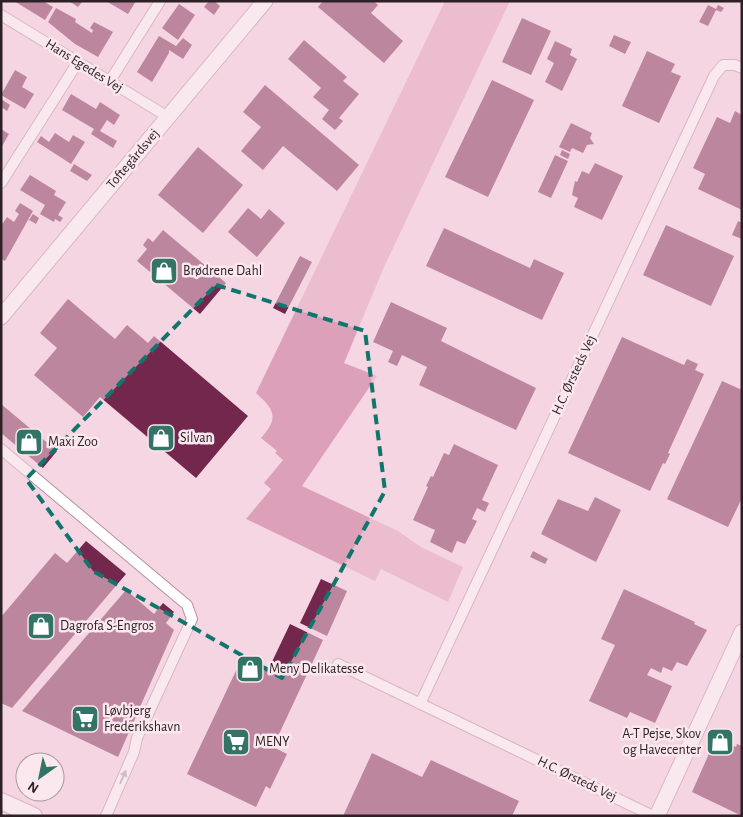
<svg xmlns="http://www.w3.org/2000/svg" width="743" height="817" font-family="'Alegreya Sans',sans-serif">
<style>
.green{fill:#dda0b9}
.building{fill:#74274d}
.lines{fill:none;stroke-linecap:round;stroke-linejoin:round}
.street-casing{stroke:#b2939f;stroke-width:12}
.secondary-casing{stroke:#b2939f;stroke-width:17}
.primary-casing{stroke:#b2939f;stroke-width:18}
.street{stroke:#fff;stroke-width:10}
.secondary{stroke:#fff;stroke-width:15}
.primary{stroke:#fff;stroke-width:16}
.oneway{fill:#a09b9d}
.marked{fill:none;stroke:#0f766e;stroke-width:4;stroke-dasharray:10 6;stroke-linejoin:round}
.labels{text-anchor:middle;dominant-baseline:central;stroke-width:5;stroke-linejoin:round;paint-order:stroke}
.street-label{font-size:14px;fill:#2d2126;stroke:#fbe7ee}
.poi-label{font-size:14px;fill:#2d2126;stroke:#fbe7ee;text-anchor:start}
</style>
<rect width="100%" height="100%" fill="#f6d6e2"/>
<!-- green -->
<path class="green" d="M445,1H510L384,267L344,363L377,376L302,486L398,531L421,547L463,567L448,602L381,569L375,581L246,519L271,489L264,483L283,460L275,453L277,451L261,438C279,418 275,410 256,393Z"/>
<!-- building -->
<path class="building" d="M14,1H43L53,7L45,20Z
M69,1H80L82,2L78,7Z
M106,1H136L128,14Z
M209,1H214L220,6L214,15L204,7Z
M323,1H374L378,5L371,13L403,41L384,63L318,7Z
M179,4L195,15L178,40L162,28Z
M708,5L716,9L718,5L724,8L721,12L716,10L708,26L699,22Z
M56,8L76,19L75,22L92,33L93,30L90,28L94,22L113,32L98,57L75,44L48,22Z
M522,18L551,31L531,75L502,62Z
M614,35L631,42L625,54L609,46Z
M159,36L176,46L183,38L192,45L183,59L169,50V53L152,82L137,72Z
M304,40L347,77L343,81L359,94L339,118L343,121L335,130L322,119L329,110L313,97L321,88L288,59Z
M555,41L572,49L570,55L577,59L562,91L545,82L554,63L547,59Z
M647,51L675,64L671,72L681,76L659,123L622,106Z
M15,70L27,77L22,87L34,94L25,109L1,95Z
M492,80L534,100L488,197L445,177Z
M265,85L359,165L337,191L283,146L263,170L241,151L261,127L243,112Z
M71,94L96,109L100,102L120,115L114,125L107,120L100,131L117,141L113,148L91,134L94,129L62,110Z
M1,99L10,105L7,111L1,107Z
M735,111L742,115V210L698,189L705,174L693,168L717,117L730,123Z
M571,123L592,133L590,138L594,144L587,145L583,153L572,148L570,152L559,147Z
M1,129L9,134L1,148Z
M55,133L69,142L73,135L85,142L71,164L37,142L41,136L49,142Z
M198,147L243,185L203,233L158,195Z
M562,150L570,154L568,159L560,155Z
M555,155L568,161L551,198L538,192Z
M595,163L623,176L602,220L574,207L578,198L572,195L575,181L577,182L582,171L589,174Z
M74,164L92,175L87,181L70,171Z
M30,175L56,191L54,195L66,202L58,215L63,218L60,222L55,219L54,222L40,214L45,205L20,190Z
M20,203L33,211L5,261L1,259V226L7,217L14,222L19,214L15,211Z
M248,208L261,219L269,209L285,223L257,257L228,232Z
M33,214L39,218L36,224L29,220Z
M738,221L742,223V239L732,235Z
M666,225L734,256L711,306L643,275Z
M444,228L530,268L534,259L564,273L542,320L426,266Z
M163,230L226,283L200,314L137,261L147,249L143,245L148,238L153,242Z
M300,256L312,262L285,314L273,308Z
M68,299L115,339L127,325L148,343L154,336L248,416L196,478L100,397L83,417L34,375L57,348L40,333Z
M391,302L447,328L441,341L536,388L516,430L419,385L427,367L402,355L397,366L388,362L393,351L373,342Z
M622,337L684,365L687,359L698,364L695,370L704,374L668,453L670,454L665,464L663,463L650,491L568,453Z
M722,381L742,390V498L728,527L667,499Z
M1,404L57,451L43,468L1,433Z
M454,444L498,465L482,500L489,503L485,512L477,508L472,519L477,521L465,544L457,541L452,553L430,542L435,530L413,520L428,487L426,486L431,476L433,477L444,453L449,455Z
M595,497L621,510L596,562L541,534L558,499L588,511Z
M86,541L126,574L12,708L1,703V617L55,553L67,563Z
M533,551L548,559L545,564L530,557Z
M321,579L347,591L327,636L300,623Z
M624,589L695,622L694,624L707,630L687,666L677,662L672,671L663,667L661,673L651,668L647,675L672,686L655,723L630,712L627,718L589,701L615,645L601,639Z
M126,590L154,614L163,603L174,612L166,623L174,630L118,757L22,711Z
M290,624L323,640L273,747L287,754L270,789L266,786L256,807L187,774L243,656L269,668Z
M716,738L736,747L737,744L742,746V816L692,792Z
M372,753L422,777L431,760L519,801L512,816H343Z"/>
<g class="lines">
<!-- street casing -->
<g class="street-casing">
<path id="street" d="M1,15L168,117
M110,81L160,1
M1,183L78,62
M1,449L187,605L192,619L137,738L134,752L106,816
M338,664L653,816
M420,704L714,76L723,65H735L742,68"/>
</g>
<!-- secondary casing -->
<g class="secondary-casing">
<path id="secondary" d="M1,317L265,1
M657,816L742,632"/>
</g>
<!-- primary casing -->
<g class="primary-casing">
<path id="primary" d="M1,801L34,816"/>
</g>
<!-- street -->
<use href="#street" class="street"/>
<!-- secondary -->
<use href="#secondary" class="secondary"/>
<!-- primary -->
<use href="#primary" class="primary"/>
</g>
<!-- one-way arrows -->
<defs><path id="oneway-solid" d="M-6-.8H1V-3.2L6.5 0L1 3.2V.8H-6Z" transform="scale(1.25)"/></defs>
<use class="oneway" href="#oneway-solid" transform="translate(123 777) rotate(-66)"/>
<!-- marked area -->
<path d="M0 0H743V817H0ZM216,285L365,331L385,491L282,678L93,571L26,479Z" fill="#f6d6e2" fill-opacity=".55" fill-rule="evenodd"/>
<path class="marked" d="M216,285L365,331L385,491L282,678L93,571L26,479Z"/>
<!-- icons -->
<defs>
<g id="shop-square" transform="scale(1.4375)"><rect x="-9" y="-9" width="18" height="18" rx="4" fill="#327566" stroke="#fbe7ee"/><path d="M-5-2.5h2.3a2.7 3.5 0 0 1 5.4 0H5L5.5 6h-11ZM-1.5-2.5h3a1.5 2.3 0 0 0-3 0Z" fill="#fff"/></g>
<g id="supermarket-square" transform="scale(1.4375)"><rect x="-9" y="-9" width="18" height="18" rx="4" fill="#327566" stroke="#fbe7ee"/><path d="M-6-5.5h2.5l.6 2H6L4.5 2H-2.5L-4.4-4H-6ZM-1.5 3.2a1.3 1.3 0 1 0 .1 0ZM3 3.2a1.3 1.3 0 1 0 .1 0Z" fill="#fff"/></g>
</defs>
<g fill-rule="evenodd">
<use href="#shop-square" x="164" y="271"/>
<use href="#shop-square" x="161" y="438"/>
<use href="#shop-square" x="29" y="442"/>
<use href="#shop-square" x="41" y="626"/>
<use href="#shop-square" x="250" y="669"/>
<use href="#supermarket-square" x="85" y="719"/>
<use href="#supermarket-square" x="236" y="742"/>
<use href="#shop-square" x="720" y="742"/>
</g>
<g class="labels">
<!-- street labels -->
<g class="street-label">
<text transform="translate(84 66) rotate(32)">Hans Egedes Vej</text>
<text transform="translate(133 159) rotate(-50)">Toftegårdsvej</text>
<text transform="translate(574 375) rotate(-65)">H.C. Ørsteds Vej</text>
<text transform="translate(577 779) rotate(26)">H.C. Ørsteds Vej</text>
</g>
<!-- poi labels -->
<g class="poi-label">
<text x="183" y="271">Brødrene Dahl</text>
<text x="180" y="438">Silvan</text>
<text x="48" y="442">Maxi Zoo</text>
<text x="60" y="626">Dagrofa S-Engros</text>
<text x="269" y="669">Meny Delikatesse</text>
<text x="104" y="711">Løvbjerg<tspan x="104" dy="16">Frederikshavn</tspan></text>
<text x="701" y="734" text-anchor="end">A-T Pejse, Skov<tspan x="701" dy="16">og Havecenter</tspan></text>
<text x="255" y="742">MENY</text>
</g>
</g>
<!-- border -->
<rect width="743" height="817" fill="none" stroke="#2d2126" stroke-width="5"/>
<!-- north arrow -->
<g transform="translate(40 777) rotate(213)"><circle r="24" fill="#fbe7ee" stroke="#a9989e"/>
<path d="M0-4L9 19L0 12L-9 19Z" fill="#327566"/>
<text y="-8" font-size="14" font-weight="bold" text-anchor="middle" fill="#2d2126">N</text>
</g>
</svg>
